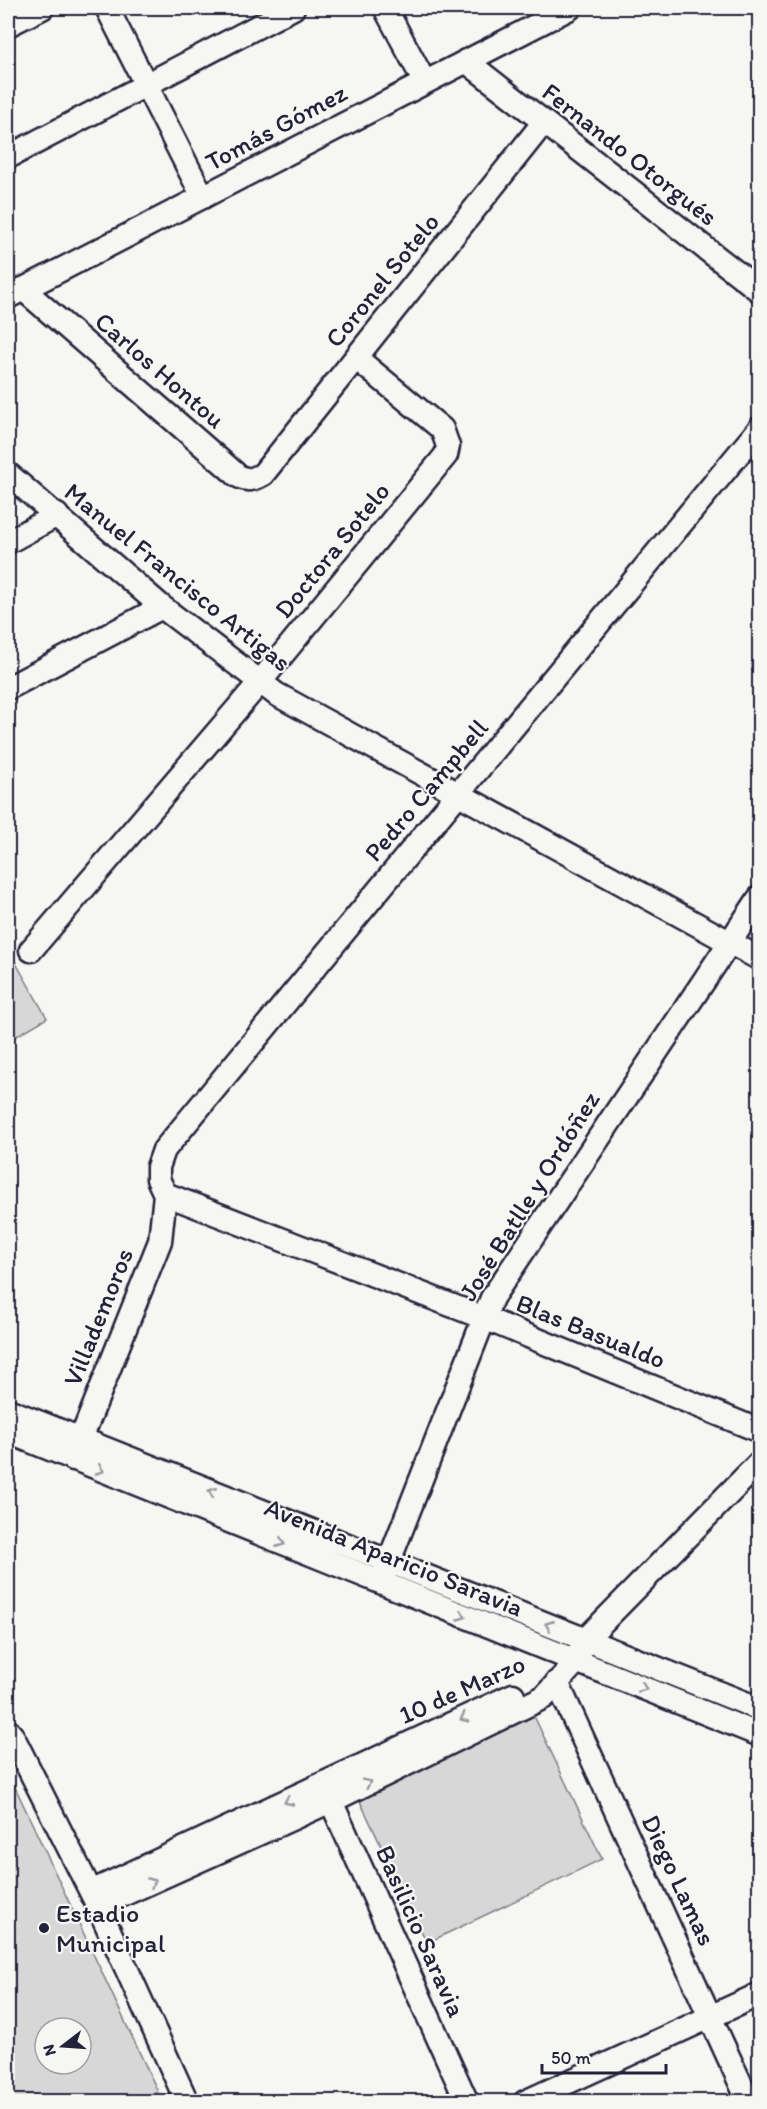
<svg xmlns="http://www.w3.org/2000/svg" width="767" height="2109" font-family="Itim,sans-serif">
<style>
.green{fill:#d7d7d7;stroke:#7c7c89;stroke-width:1.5;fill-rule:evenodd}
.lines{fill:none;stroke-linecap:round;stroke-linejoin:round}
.minor-casing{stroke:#22223b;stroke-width:27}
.minor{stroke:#f6f6f2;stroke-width:22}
.oneway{stroke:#9797a0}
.poi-dot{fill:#22223b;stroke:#f6f6f2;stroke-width:2}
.labels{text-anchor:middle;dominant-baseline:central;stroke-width:4.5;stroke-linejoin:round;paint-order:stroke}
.street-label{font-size:26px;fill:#22223b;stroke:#f6f6f2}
.poi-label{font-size:26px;fill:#22223b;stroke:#f6f6f2;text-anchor:start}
</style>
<rect width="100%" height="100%" fill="#f6f6f2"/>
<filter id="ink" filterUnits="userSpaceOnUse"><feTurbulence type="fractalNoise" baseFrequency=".0167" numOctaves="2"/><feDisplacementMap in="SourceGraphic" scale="12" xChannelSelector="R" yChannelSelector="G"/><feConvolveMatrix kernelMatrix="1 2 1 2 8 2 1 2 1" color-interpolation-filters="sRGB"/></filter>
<g filter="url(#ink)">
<!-- green -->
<path class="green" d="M8,949L47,1018L8,1041Z
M534,1716L602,1859L427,1943L359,1799Z
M8,1772L158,2092L139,2101H8ZM45,2028H81V2064H45Z"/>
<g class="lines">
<!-- minor casing -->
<g class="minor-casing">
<path id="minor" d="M107,8L203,197
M385,8L424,81
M8,25L42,8
M466,61L760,291
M8,157L293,8
M23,289L238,476C248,481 253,480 263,474L544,122
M8,297L570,8
M8,474L162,607L276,694L760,959
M8,542L57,515
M8,688L162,607
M31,950L260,682L446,455L448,446L442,429L356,358
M165,1194L484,1318L760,1431
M8,1410L760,1709
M8,1432L760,1735
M73,1459L160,1241L165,1194L158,1179V1167L164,1150L760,428
M384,1574L492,1298L760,897
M557,1682L749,2102
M8,1731L13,1737L98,1906L187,2102
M325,1788L467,2102
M91,1892L513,1695
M98,1906L331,1801L544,1697L576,1662L585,1640L760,1462
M525,2102L760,1994"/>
</g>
<!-- minor -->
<use href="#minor" class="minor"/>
</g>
<!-- one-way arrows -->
<defs><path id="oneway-chevron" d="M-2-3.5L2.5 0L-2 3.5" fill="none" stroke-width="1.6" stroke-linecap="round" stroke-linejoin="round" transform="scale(1.5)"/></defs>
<g class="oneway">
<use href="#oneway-chevron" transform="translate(100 1470) rotate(22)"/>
<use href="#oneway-chevron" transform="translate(212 1492) rotate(-159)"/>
<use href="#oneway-chevron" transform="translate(281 1543) rotate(22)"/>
<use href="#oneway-chevron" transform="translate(462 1616) rotate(22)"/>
<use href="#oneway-chevron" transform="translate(549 1625) rotate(-158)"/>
<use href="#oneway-chevron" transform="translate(643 1688) rotate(22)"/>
<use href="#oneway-chevron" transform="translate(464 1718) rotate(155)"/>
<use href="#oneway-chevron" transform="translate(367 1783) rotate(-26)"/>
<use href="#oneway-chevron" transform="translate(288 1801) rotate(155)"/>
<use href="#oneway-chevron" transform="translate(152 1882) rotate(-24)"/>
</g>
</g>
<!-- markers -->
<circle class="poi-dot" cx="44" cy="1928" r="6"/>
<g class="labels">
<!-- street labels -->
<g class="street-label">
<text transform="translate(276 127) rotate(-28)">Tomás Gómez</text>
<text transform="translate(630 154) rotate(38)">Fernando Otorgués</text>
<text transform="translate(382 280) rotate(-51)">Coronel Sotelo</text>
<text transform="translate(160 370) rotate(41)">Carlos Hontou</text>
<text transform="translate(332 550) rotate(-51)">Doctora Sotelo</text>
<text transform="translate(178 577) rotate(39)">Manuel Francisco Artigas</text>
<text transform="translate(426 790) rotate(-50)">Pedro Campbell</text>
<text transform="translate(529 1196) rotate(-58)">José Batlle y Ordóñez</text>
<text transform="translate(98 1317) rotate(-68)">Villademoros</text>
<text transform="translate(591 1331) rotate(22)">Blas Basualdo</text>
<text transform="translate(394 1557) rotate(22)">Avenida Aparicio Saravia</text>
<text transform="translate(462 1689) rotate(-24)">10 de Marzo</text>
<text transform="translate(679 1880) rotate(65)">Diego Lamas</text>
<text transform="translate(421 1931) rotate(66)">Basilicio Saravia</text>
</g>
<!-- poi labels -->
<g class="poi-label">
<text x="56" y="1913">Estadio<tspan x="56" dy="30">Municipal</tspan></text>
</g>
</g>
<!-- margin -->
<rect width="767" height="2109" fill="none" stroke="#f6f6f2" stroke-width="30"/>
<rect x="15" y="15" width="737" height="2079" fill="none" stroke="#22223b" stroke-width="2" filter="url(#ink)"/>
<!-- north arrow -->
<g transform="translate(63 2046) rotate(253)"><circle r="28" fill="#f6f6f2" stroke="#a1a1a9" stroke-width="1.5"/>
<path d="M0-4.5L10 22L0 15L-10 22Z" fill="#22223b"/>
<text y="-9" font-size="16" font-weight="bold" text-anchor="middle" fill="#22223b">N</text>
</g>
<!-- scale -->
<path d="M542 2064v9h124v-9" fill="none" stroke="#22223b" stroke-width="3"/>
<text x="551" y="2064" font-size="18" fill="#22223b" stroke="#f6f6f2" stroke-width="4.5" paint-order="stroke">50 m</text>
</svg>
